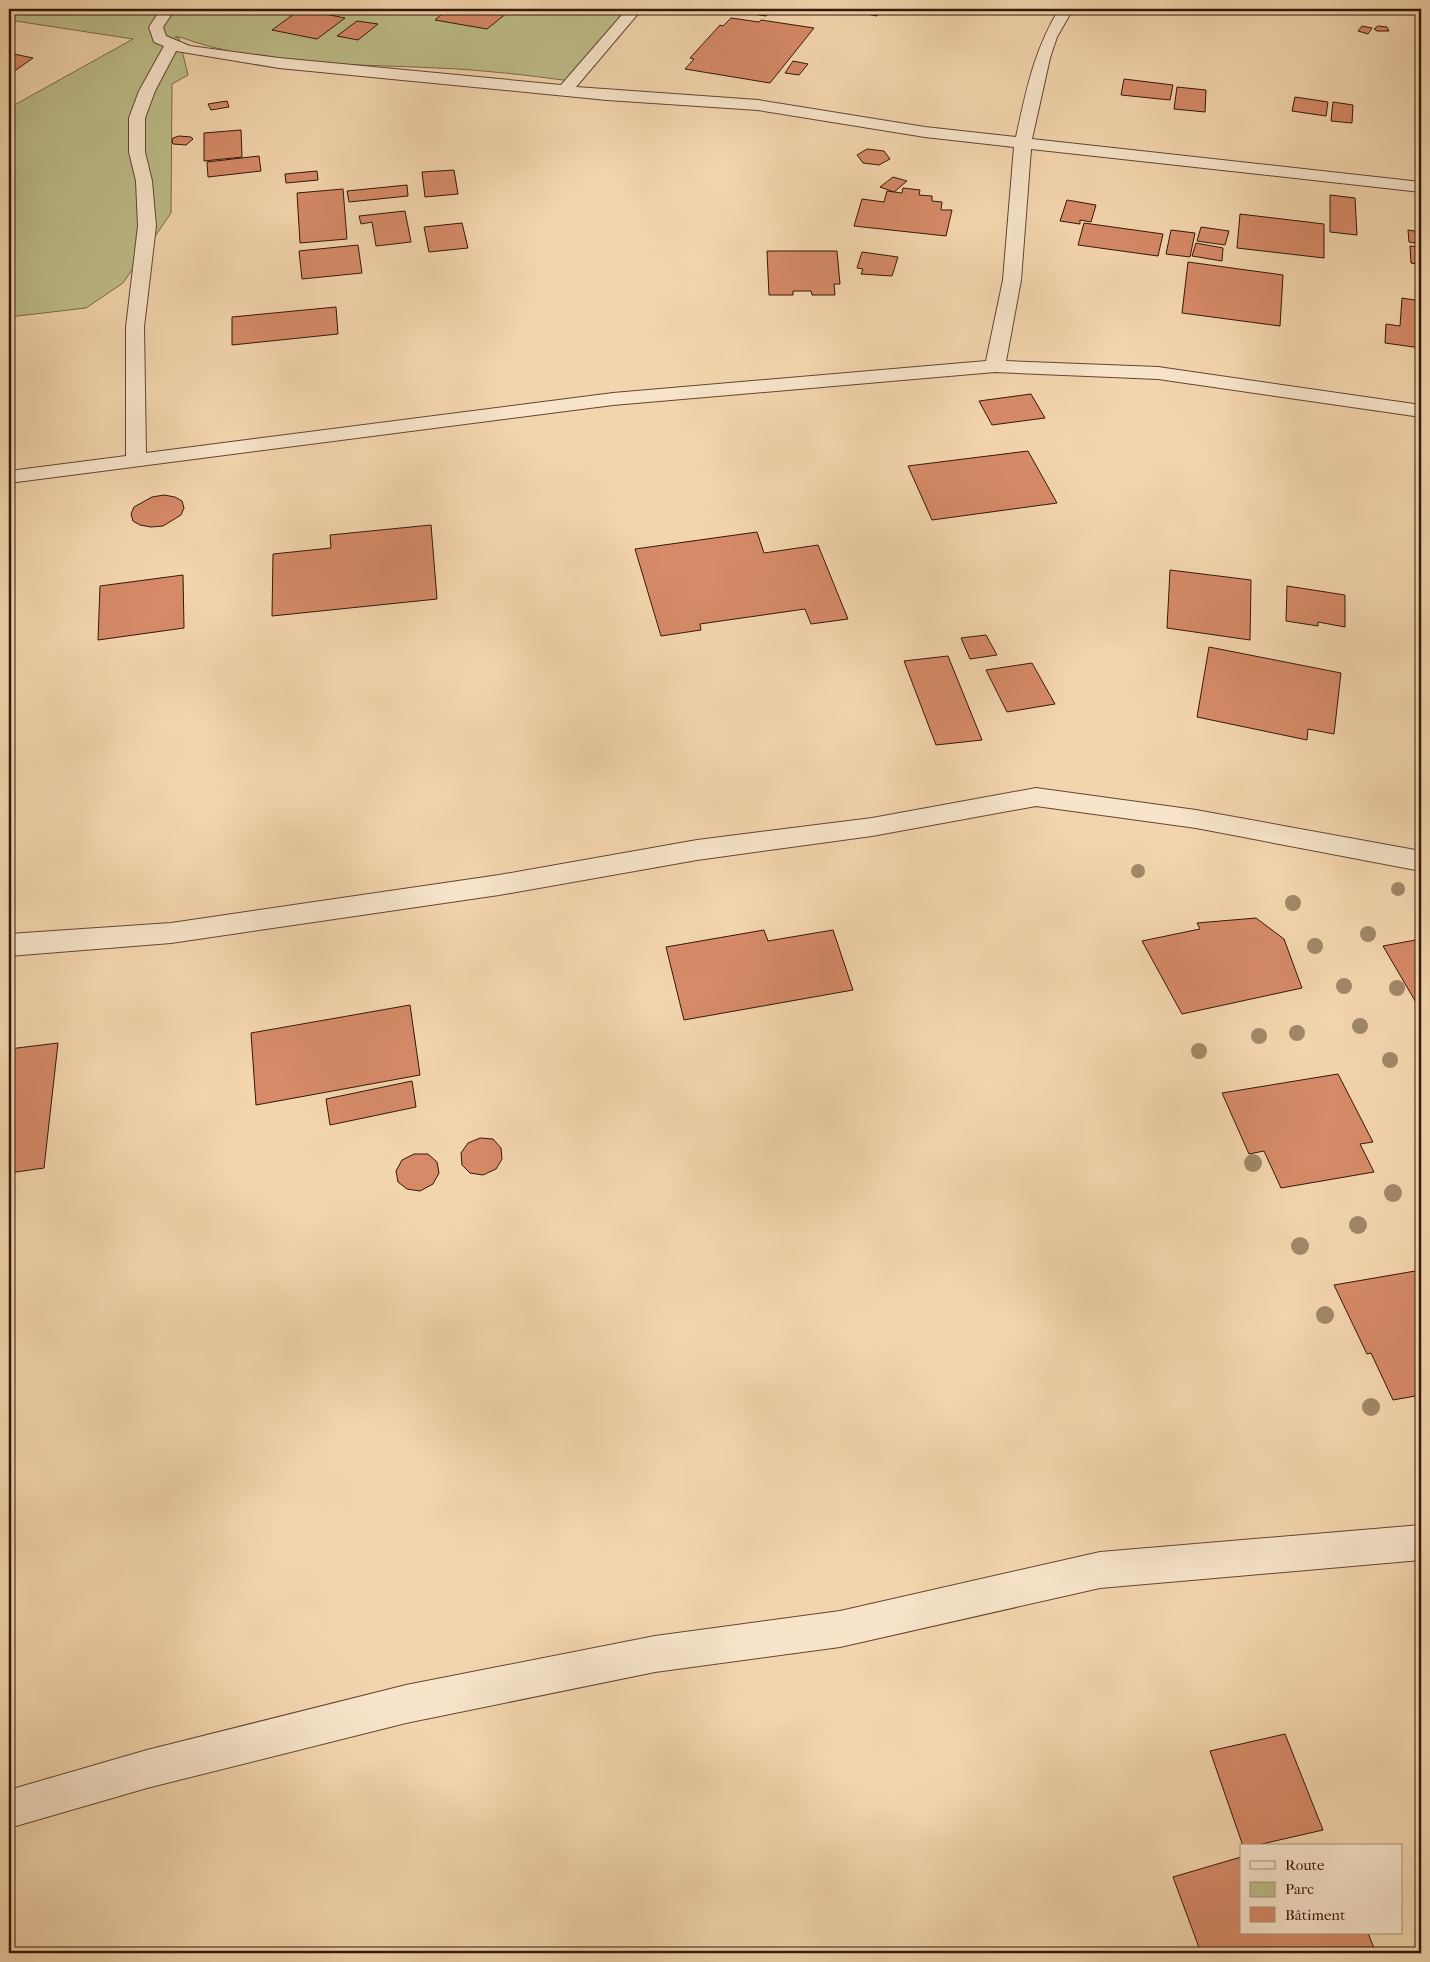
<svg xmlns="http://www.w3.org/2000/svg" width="1430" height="1962" font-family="'IM FELL French Canon',serif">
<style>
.green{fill:#bdbd89;stroke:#796a4a}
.building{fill:#d68a68;stroke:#35170a}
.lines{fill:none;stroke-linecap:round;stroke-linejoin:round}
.street-casing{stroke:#644633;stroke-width:2}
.street{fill:#f7e4ca;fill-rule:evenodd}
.tree{fill:#a18868}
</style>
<rect width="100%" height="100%" fill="#f3d5ad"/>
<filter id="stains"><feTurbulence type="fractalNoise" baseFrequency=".004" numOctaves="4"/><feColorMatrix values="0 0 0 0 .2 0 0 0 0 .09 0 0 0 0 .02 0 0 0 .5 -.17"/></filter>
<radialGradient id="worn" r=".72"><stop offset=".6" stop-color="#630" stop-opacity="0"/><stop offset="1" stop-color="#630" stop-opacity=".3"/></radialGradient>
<!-- green -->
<path class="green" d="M20,9H175L176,11L178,9H635L601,50L570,81C527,75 482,70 438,68C355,64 258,66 180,37H175L179,38L188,75L172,84L171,213L123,283L86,308L9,317V108L133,39L9,20V15Z"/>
<!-- building -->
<path class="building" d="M301,9L345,18L317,39L272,30Z
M448,9H512L487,29L435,20Z
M742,9H772L766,16L739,12Z
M859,9H872L881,10L877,16L856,12Z
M1356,9H1388L1387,13Z
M731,18L759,22L761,20L814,28L770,83L685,69L694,59L690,58L720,25L723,26Z
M357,21L378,24L358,40L337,36Z
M1362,26L1372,28L1368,34L1358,31Z
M1378,26L1387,27L1389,31H1377L1374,29Z
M9,53L33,58L9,75Z
M793,61L808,64L799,75L785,73Z
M1124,79L1173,85L1170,100L1121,95Z
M1177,87L1206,90L1205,112L1174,109Z
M1295,97L1328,102L1326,116L1292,111Z
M227,101L229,107L211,110L208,104Z
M1333,102L1353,105L1352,123L1331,121Z
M241,130L242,157L204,161V133Z
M179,136L191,137L193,139L186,145L173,144L172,141L173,138Z
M867,149L884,151L890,159L879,165L863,163L857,155Z
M259,156L261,171L208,177L207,162Z
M454,170L458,194L425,197L422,172Z
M317,171L318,180L286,183L285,174Z
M893,177L907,181L894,192L880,187Z
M407,185L408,196L349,202L347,191Z
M903,188L920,190L919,195L932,196V201L942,202L941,210H952L946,236L854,226L862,199L884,202L887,191L902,193Z
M343,189L347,239L300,243L297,193Z
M1330,195L1355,198L1357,235L1330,232Z
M1067,200L1096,205L1091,222L1080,220V224L1060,221Z
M405,211L411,242L376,246L372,222L361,224L359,216Z
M1240,214L1324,224V258L1237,248Z
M462,223L468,248L429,252L424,227Z
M1084,223L1163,234L1158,256L1078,245Z
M1201,227L1229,231L1225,245L1197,241Z
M1171,230L1195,233L1190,257L1166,254Z
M1408,230L1421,232V244L1409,242Z
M1196,243L1223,248L1222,261L1192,256Z
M358,245L362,273L302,279L299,251Z
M1410,246L1421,247V265L1411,263Z
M767,251H837L840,284H834L835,295H812L811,291H793V295H769Z
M862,252L898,257L892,276L861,274L863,269L857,268Z
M1188,262L1283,275L1280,326L1182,313Z
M1402,298L1421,301V348L1385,343L1386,324L1400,326Z
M336,307L338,334L232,345V317Z
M1031,394L1045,418L992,425L979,401Z
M1028,451L1057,503L932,520L908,466Z
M164,495L175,497L182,501L184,508L181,515L163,526L151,527L140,525L133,521L131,514L134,507L152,497Z
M431,525L437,599L272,616L273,554L331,548L330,535Z
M757,532L764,553L818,545L848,619L811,624L805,609L700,624L701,630L661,636L635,549Z
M1170,570L1251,580L1250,640L1167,628Z
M183,575L184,628L98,640L100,586Z
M1287,586L1345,595V627L1318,622V626L1286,621Z
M986,635L997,655L970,659L961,638Z
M1209,647L1341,673L1334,734L1308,729L1307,740L1197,717Z
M948,656L982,740L936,745L904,661Z
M1032,663L1055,704L1007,712L986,670Z
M1256,918L1284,939L1302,988L1182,1014L1142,941L1200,929L1197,923Z
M764,930L768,941L833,930L853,990L684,1020L666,947Z
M1421,939V1011L1383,946Z
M410,1005L420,1075L256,1105L251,1033Z
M58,1043L44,1168L9,1173V1049Z
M1338,1074L1373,1142L1360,1144L1374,1172L1281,1188L1264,1151L1249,1154L1222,1093Z
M412,1081L416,1107L330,1125L326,1099Z
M480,1138L493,1139L501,1148L502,1159L496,1169L483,1175L470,1173L462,1165L461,1153L468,1143Z
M414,1154H428L437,1162L439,1173L433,1184L420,1191L407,1189L398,1182L396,1171L402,1160Z
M1421,1270V1395L1393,1400L1371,1353L1367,1354L1334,1285Z
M1285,1734L1323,1830L1253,1846H1243L1210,1751Z
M1241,1857V1933H1368L1376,1953H1201L1173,1877Z"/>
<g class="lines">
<!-- street casing -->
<g class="street-casing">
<path id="street" d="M161,9H175L163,27L166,36L190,46L279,58L561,85L627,9H642L576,87L758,100L925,127L1016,137C1027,88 1033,53 1059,9H1073L1057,37L1050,58L1032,139L1421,182V192L1031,149L1021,280L1006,361L1158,367L1421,405V417L1158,379L995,372L613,405L9,483V471L126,456V327L138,226L136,181L129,152V118L139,91L164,46L154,42L149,27ZM176,51L279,68L607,100L758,110L925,137L1014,147L1003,280L986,361L613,393L146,453L144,327L156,226L152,181L145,152V118L155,91Z
M1036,788L1196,810L1421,851V871L1196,828L1036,806L872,836L697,860L499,895L171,943L9,956V934L171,923L499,875L697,840L872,818Z
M1421,1525V1560L1100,1588L840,1647L655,1672L406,1723L147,1788L9,1828V1790L147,1750L406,1685L655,1636L840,1611L1100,1552Z"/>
</g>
<!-- street -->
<use href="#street" class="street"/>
</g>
<!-- trees -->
<g class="tree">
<circle cx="1138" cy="871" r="7"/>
<circle cx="1398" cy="889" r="7"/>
<circle cx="1293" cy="903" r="8"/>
<circle cx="1368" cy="934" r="8"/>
<circle cx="1315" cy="946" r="8"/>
<circle cx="1344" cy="986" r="8"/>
<circle cx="1397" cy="988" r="8"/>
<circle cx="1360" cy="1026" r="8"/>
<circle cx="1297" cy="1033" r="8"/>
<circle cx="1259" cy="1036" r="8"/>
<circle cx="1199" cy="1051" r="8"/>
<circle cx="1390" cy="1060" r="8"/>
<circle cx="1253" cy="1163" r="9"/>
<circle cx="1393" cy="1193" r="9"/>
<circle cx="1358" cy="1225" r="9"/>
<circle cx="1300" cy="1246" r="9"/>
<circle cx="1325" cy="1315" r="9"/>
<circle cx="1371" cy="1407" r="9"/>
</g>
<!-- margin -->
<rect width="1430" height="1962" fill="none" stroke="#f3d5ad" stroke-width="30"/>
<rect x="10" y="10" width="1410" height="1942" fill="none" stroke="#35170a" stroke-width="2.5"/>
<rect x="15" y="15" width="1400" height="1932" fill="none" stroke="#35170a"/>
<!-- legend -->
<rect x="1240" y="1844" width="162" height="90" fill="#f7e4ca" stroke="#a9927d"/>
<rect x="1250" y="1861" width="25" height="8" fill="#f7e4ca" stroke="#a9927d"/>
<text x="1285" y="1870" font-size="15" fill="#35170a">Route</text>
<rect x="1250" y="1882" width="25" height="15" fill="#bdbd89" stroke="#a9927d"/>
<text x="1285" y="1894" font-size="15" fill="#35170a">Parc</text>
<rect x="1250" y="1907" width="25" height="15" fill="#d68a68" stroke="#a9927d"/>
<text x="1285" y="1920" font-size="15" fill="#35170a">Bâtiment</text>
<rect width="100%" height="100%" filter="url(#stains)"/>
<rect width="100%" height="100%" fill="url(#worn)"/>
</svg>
